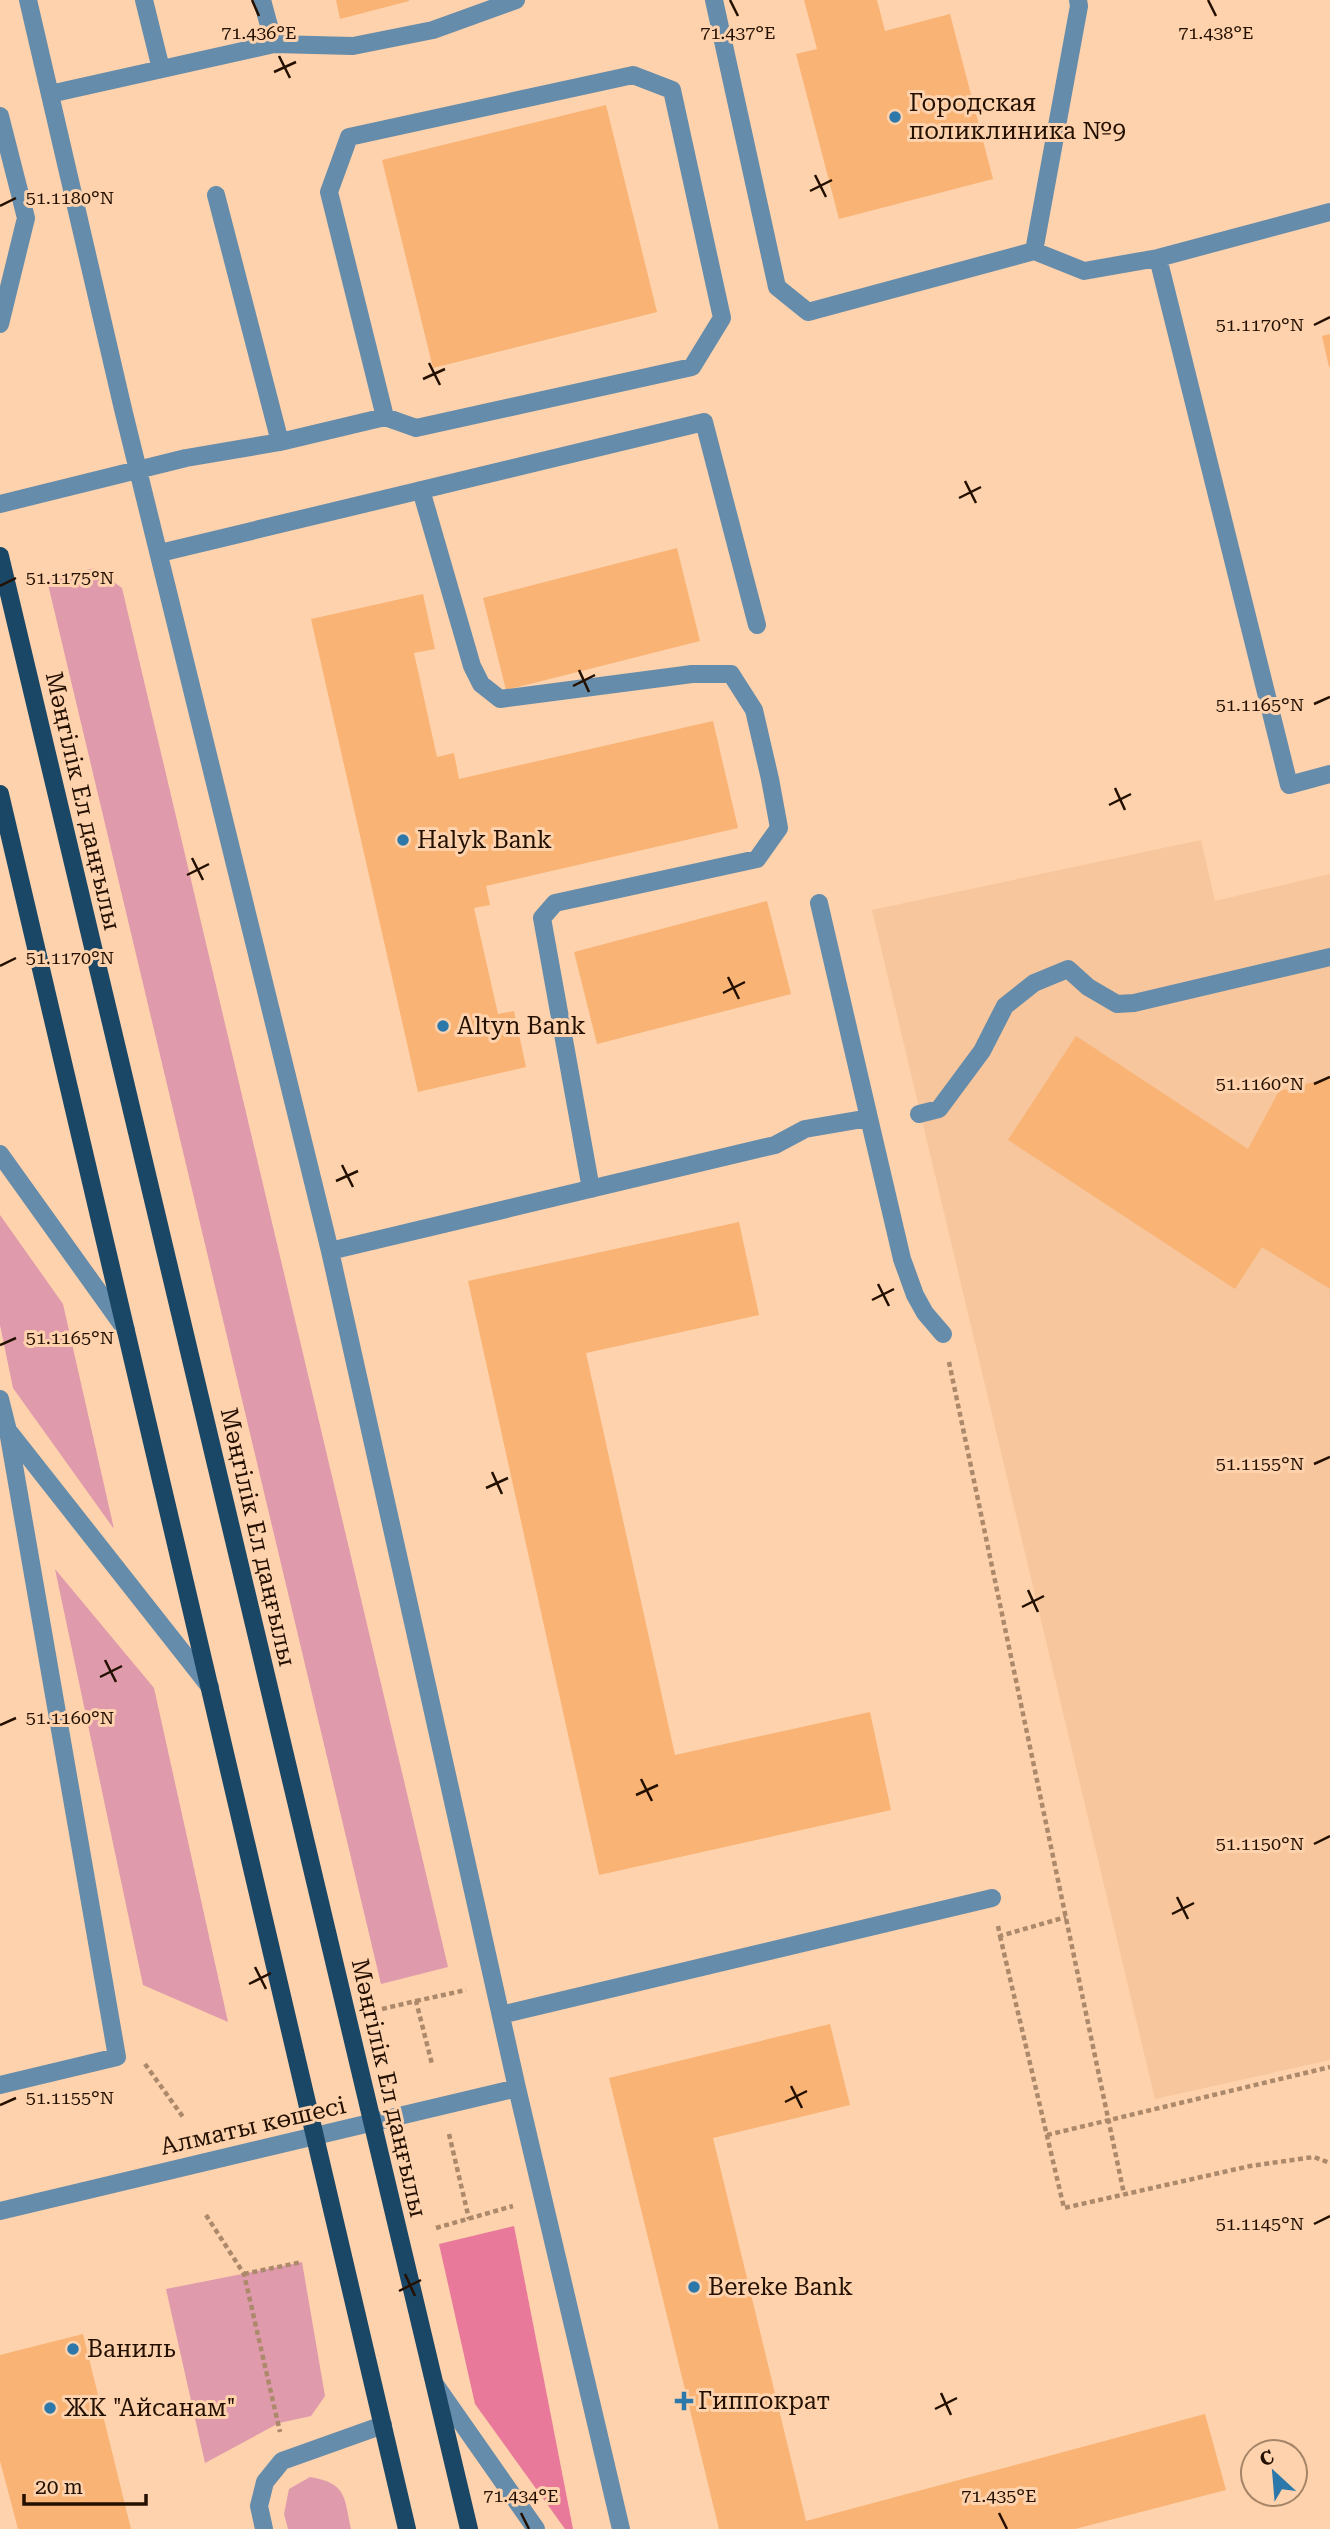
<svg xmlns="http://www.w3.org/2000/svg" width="1330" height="2529" font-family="'Roboto Serif',serif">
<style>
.built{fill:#f7c69c}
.green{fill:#df9aac}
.forest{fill:#e8799a}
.building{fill:#f8b375}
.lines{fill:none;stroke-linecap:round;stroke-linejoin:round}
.path{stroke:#ac896b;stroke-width:4.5;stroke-dasharray:5 3.5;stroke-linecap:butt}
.minor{stroke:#658caa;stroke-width:18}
.major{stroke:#1a4766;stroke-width:18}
.ticks{fill:none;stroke:#231000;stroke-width:2.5}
.poi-dot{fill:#2d78ab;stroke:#fed2ac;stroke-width:2.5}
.labels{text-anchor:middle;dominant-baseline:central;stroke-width:6;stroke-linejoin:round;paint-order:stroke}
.poi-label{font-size:24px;fill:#231000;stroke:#fed2ac;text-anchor:start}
.street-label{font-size:24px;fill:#231000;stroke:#fed2ac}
.ticks-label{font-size:18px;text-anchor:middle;fill:#231000;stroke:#fed2ac;stroke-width:6;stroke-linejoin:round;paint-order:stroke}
</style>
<rect width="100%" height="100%" fill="#fed2ac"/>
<!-- built -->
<path class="built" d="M1201,840L1215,901L1330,874V2060L1155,2099L872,910Z"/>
<!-- green -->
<path class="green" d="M95,568L122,588L448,1967L381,1984L47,580Z
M0,1215L63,1304L114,1529L13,1388L0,1325Z
M55,1569L154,1688L228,2022L143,1985Z
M302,2262L325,2396L311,2416L279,2423L205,2463L166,2289Z
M310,2477C347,2483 344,2497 351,2529H288L284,2514L289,2489Z"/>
<!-- forest -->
<path class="forest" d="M514,2226L573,2529H565L475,2404L439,2244Z"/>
<!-- building -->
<path class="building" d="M336,0H409V1L340,19Z
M804,0H877L885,31L950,14L993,179L839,219L796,54L817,49Z
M606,105L657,312L433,368L382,160Z
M1330,334V367H1329L1322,336Z
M677,548L700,641L506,690L483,598Z
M423,594L435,649L414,653L437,757L454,753L459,779L713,721L738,828L486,886L490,905L474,908L498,1014L514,1011L526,1067L418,1092L311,619Z
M767,901L791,994L597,1044L574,952Z
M1076,1036L1248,1149L1279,1091L1330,1078V1289L1262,1247L1235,1289L1008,1140Z
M739,1222L759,1315L586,1353L675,1755L870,1712L891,1810L599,1875L468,1281Z
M830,2024L850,2105L713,2138L806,2521L1205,2414L1226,2490L1075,2529H719L609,2078Z
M83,2334L131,2529H18L0,2461V2355Z"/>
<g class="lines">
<!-- path -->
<path class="path" d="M949,1362L1124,2194
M998,1926L1000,1936L1066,1917
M1000,1936L1064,2208L1250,2166L1314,2157L1330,2163
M416,2001L466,1990
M382,2009L416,2001L432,2064
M145,2064L183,2117
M449,2134L469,2219
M1047,2135L1330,2067
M206,2215L244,2274L280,2432
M436,2228L513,2206
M244,2274L302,2262"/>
<!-- minor -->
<path class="minor" d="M28,0L123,409L330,1251L517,2088L621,2529
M144,0L161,69
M714,0L777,287L808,312L1034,251L1084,271L1158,258L1330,212
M274,44L353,46L433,30L516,0
M50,94L274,44L262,0
M0,116L26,218L0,324
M1034,251L1079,6L1078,0
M1158,258L1289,785L1330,774
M280,442L385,417L416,428L692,367L722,318L672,90L633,75L349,137L329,192L385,417
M421,490L472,666L481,684L500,699L692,674H731L754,710L770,779L779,828L757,859L555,903L542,918L591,1189
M0,504L186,458L280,442L216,195
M160,553L704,422L757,625
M919,1114L939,1109L982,1051L1005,1006L1034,983L1068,969L1088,987L1117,1004L1134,1003L1330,957
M869,1118L902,1259L915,1295L925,1313L943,1334
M0,1154L126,1330
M330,1251L775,1145L805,1129L869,1118L819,903
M0,1399L8,1431L117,2057L0,2085
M10,1433L210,1687
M501,2015L992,1898
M0,2211L517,2088
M436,2386L536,2529
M264,2529L259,2506L265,2482L282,2461L383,2425"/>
<!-- major -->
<path class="major" d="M0,556L469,2529
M0,794L407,2529"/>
</g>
<!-- ticks -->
<path class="ticks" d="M252,0L259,16M730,0L738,16M1208,0L1216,16M279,56L290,78M274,72L296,62M815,175L826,197M810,191L832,180M0,206L16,198M1314,325L1330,317M429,363L440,385M423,379L445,369M965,481L976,503M959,498L981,487M0,586L16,578M579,670L589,692M573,686L595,675M1314,704L1330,697M1115,788L1125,810M1109,805L1131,794M192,858L203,880M187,875L209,864M0,966L16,958M728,977L739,999M723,993L745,982M1314,1084L1330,1077M342,1165L353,1187M336,1181L358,1171M878,1284L889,1306M872,1300L894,1289M0,1345L16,1338M1314,1464L1330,1457M492,1472L502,1494M486,1488L508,1478M1028,1590L1038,1612M1022,1607L1044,1596M105,1660L116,1682M100,1677L122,1666M0,1725L16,1718M641,1779L652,1801M636,1795L658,1785M1314,1844L1330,1836M1177,1897L1188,1919M1172,1914L1194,1903M255,1967L266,1989M249,1984L271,1973M791,2086L802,2108M785,2102L807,2091M0,2105L16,2098M1314,2224L1330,2216M405,2274L415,2296M399,2291L421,2280M941,2393L951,2415M935,2409L957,2398M521,2513L529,2529M999,2513L1007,2529"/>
<!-- markers -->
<g class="poi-dot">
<circle cx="895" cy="117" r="7"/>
<circle cx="403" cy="840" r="7"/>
<circle cx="443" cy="1026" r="7"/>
<circle cx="694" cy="2287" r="7"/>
<circle cx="73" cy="2349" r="7"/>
<path d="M680.5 2390.5h7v7h7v7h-7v7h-7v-7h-7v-7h7z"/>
<circle cx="50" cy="2408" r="7"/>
</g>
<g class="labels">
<!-- poi labels -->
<g class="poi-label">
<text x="909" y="103">Городская<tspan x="909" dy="28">поликлиника №9</tspan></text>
<text x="417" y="840">Halyk Bank</text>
<text x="457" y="1026">Altyn Bank</text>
<text x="708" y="2287">Bereke Bank</text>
<text x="87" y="2349">Ваниль</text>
<text x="698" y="2401">Гиппократ</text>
<text x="64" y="2408">ЖК "Айсанам"</text>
</g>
<!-- street labels -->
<g class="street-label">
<text transform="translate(83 801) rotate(77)">Мәңгілік Ел даңғылы</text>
<text transform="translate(258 1537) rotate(77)">Мәңгілік Ел даңғылы</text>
<text transform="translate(389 2088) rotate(77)">Мәңгілік Ел даңғылы</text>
<text transform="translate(253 2126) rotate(-13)">Алматы көшесі</text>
</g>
</g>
<g class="ticks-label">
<text x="259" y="39">71.436°E</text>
<text x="738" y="39">71.437°E</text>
<text x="1216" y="39">71.438°E</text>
<text x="70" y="204">51.1180°N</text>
<text x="1260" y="331">51.1170°N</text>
<text x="70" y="584">51.1175°N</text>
<text x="1260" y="711">51.1165°N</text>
<text x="70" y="964">51.1170°N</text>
<text x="1260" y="1090">51.1160°N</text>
<text x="70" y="1344">51.1165°N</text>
<text x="1260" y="1470">51.1155°N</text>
<text x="70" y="1724">51.1160°N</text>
<text x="1260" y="1850">51.1150°N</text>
<text x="70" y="2104">51.1155°N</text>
<text x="1260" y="2230">51.1145°N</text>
<text x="521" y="2502">71.434°E</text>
<text x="999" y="2502">71.435°E</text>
</g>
<!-- north arrow -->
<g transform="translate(1274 2473) rotate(334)"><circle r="33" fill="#fed2ac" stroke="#a68467" stroke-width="2"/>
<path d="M0-5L12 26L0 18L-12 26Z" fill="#2d78ab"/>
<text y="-10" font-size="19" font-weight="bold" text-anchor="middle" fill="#231000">С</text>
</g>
<!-- scale -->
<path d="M24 2494v10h122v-10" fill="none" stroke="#231000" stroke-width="3.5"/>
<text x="35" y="2494" font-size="21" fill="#231000" stroke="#fed2ac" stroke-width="5" paint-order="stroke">20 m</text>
</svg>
